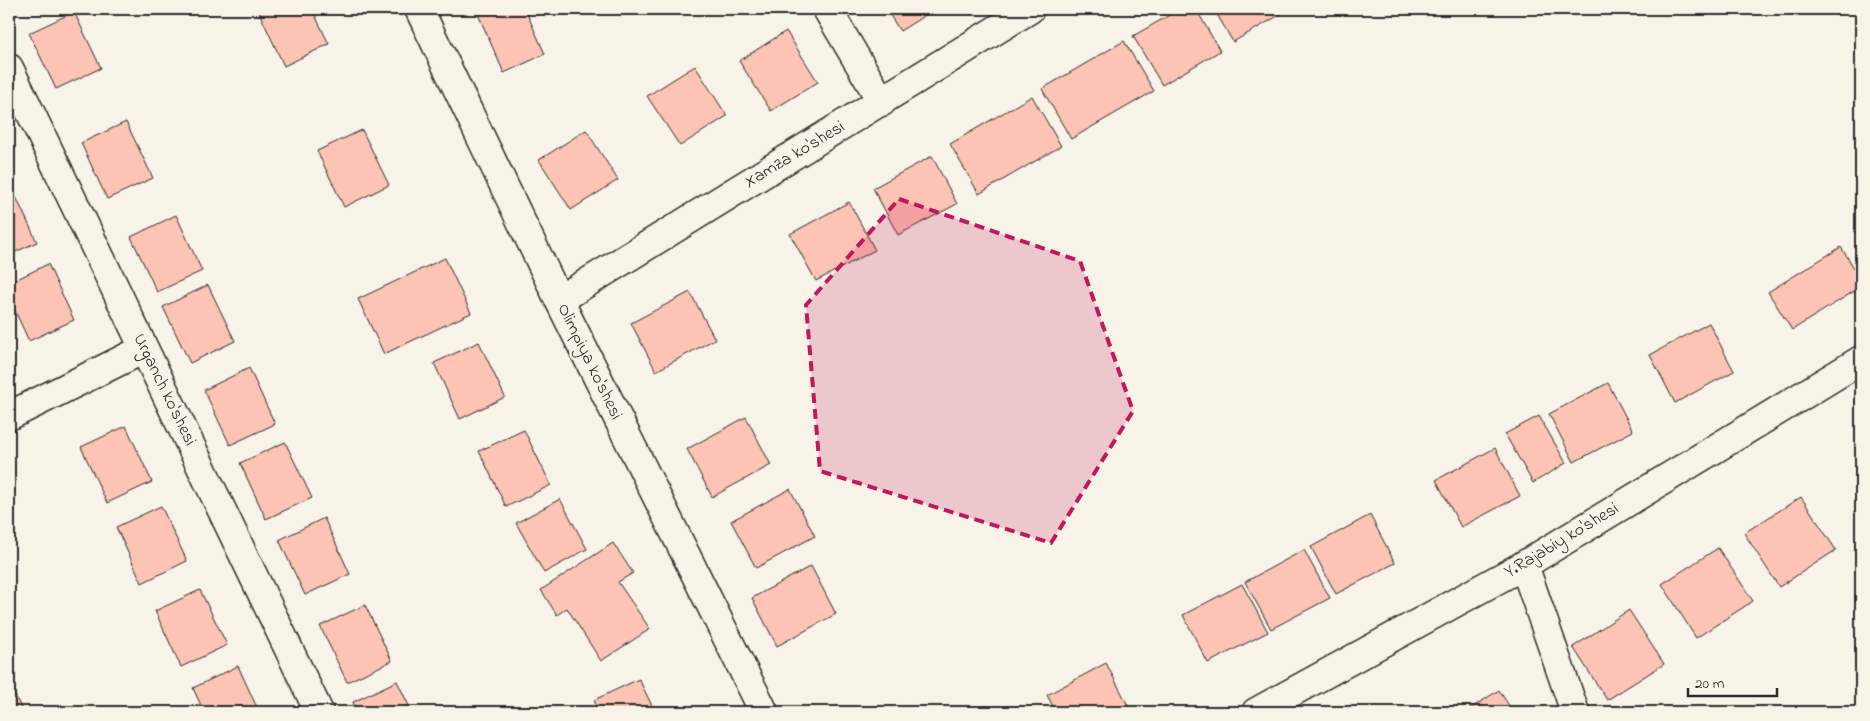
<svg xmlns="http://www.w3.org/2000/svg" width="1870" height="721" font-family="'Indie Flower',sans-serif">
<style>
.building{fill:#fdc3b4;stroke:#2b2b2b}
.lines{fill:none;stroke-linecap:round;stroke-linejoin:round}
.minor-casing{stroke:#2b2b2b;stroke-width:31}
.tertiary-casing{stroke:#2b2b2b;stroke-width:31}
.minor{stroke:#f7f3e8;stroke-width:28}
.tertiary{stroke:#f7f3e8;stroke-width:28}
.marked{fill:#c2185b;fill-opacity:0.2;stroke:#c2185b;stroke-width:4;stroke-dasharray:10 6;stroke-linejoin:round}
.labels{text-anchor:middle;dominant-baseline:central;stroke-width:5;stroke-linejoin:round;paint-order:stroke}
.street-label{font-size:18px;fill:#2b2b2b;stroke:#f7f3e8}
</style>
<rect width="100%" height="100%" fill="#f7f3e8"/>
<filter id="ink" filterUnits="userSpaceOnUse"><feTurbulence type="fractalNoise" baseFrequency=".02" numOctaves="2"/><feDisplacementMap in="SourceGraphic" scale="10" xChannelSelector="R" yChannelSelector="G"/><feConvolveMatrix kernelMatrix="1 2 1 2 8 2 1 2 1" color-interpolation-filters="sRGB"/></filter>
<g filter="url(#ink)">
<!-- building -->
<path class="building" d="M261,9H312L329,44L284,66L258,10Z
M485,9H525L545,54L504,73L477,12Z
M886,9H935L900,31Z
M1180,9H1196L1220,51L1162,85L1133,36Z
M1214,9H1290L1233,42Z
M74,12L101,68L56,89L29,33Z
M786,31L818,82L771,111L739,61Z
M1124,41L1154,91L1071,139L1042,89Z
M695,66L727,116L680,146L647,96Z
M1032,96L1061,146L979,194L950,144Z
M126,122L153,178L107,199L81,143Z
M362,130L389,185L344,207L317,151Z
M586,130L618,180L571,210L539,160Z
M932,156L957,204L898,235L873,188Z
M11,186L37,242L9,255V187Z
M849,202L875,250L816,281L790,234Z
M176,215L202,271L157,292L131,237Z
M1841,247L1861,279V287L1792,330L1768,292Z
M445,258L471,313L384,354L358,299Z
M48,264L74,320L29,341L9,298V283Z
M208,285L235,341L190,363L163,307Z
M690,292L715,339L656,371L631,323Z
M1709,323L1734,371L1675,403L1650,355Z
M479,342L505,397L460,419L434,363Z
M249,368L275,424L230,445L204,390Z
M1608,383L1633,431L1574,462L1549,414Z
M1539,416L1566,463L1533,483L1505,434Z
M746,417L771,465L712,497L687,449Z
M126,426L152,482L107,503L81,447Z
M524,430L551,485L506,507L479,451Z
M285,442L312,498L266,519L240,463Z
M1495,448L1520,496L1461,527L1436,480Z
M790,489L815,536L756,568L731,521Z
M1801,497L1836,550L1779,587L1744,533Z
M560,499L587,549L544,573L516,523Z
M161,506L187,561L142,583L116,527Z
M1370,515L1395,563L1336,594L1311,547Z
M324,518L350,574L305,595L279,540Z
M613,543L633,573L618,582L650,629L601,661L567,608L557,615L541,590Z
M1718,548L1753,601L1696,638L1662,584Z
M1304,550L1330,598L1271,629L1245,582Z
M811,566L836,614L777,646L752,598Z
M1242,584L1268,632L1208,663L1183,615Z
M200,590L227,645L181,667L155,611Z
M365,605L392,661L347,682L320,626Z
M1629,610L1664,664L1607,700L1573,647Z
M1106,663L1131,711L1056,712L1047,695Z
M238,666L259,712H204L193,688Z
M639,679L655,712H599L594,700Z
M397,681L412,712H357L353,702Z
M9,683L23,712H9Z
M1499,690L1513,712H1465Z"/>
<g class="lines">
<!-- minor casing -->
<g class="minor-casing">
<path id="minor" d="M419,9L559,300L764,712
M827,9L882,102
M9,68L319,712
M559,300L1030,9
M9,416L144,349
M1524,565L1575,712"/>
</g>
<!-- tertiary casing -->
<g class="tertiary-casing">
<path id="tertiary" d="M1256,712L1524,565L1861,360"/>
</g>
<!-- minor -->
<use href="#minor" class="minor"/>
<!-- tertiary -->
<use href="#tertiary" class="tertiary"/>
</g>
</g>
<!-- marked area -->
<path class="marked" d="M899,199L1080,261L1133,411L1051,543L820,471L806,305Z"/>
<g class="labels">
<!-- street labels -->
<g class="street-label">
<text transform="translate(795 155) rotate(-31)">Xamza ko'shesi</text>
<text transform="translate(589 362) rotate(64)">Olimpiya ko'shesi</text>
<text transform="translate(164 390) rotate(64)">Urganch ko'shesi</text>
<text transform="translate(1562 541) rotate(-31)">Y.Rajabiy ko'shesi</text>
</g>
</g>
<!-- margin -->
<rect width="1870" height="721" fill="none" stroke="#f7f3e8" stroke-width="30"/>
<rect x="15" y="15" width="1840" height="691" fill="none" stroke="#2b2b2b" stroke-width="2" filter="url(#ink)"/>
<!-- scale -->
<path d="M1688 688v8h89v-8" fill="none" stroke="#2b2b2b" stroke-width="2.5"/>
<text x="1695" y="688" font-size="15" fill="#2b2b2b" stroke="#f7f3e8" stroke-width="4" paint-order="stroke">20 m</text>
</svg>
